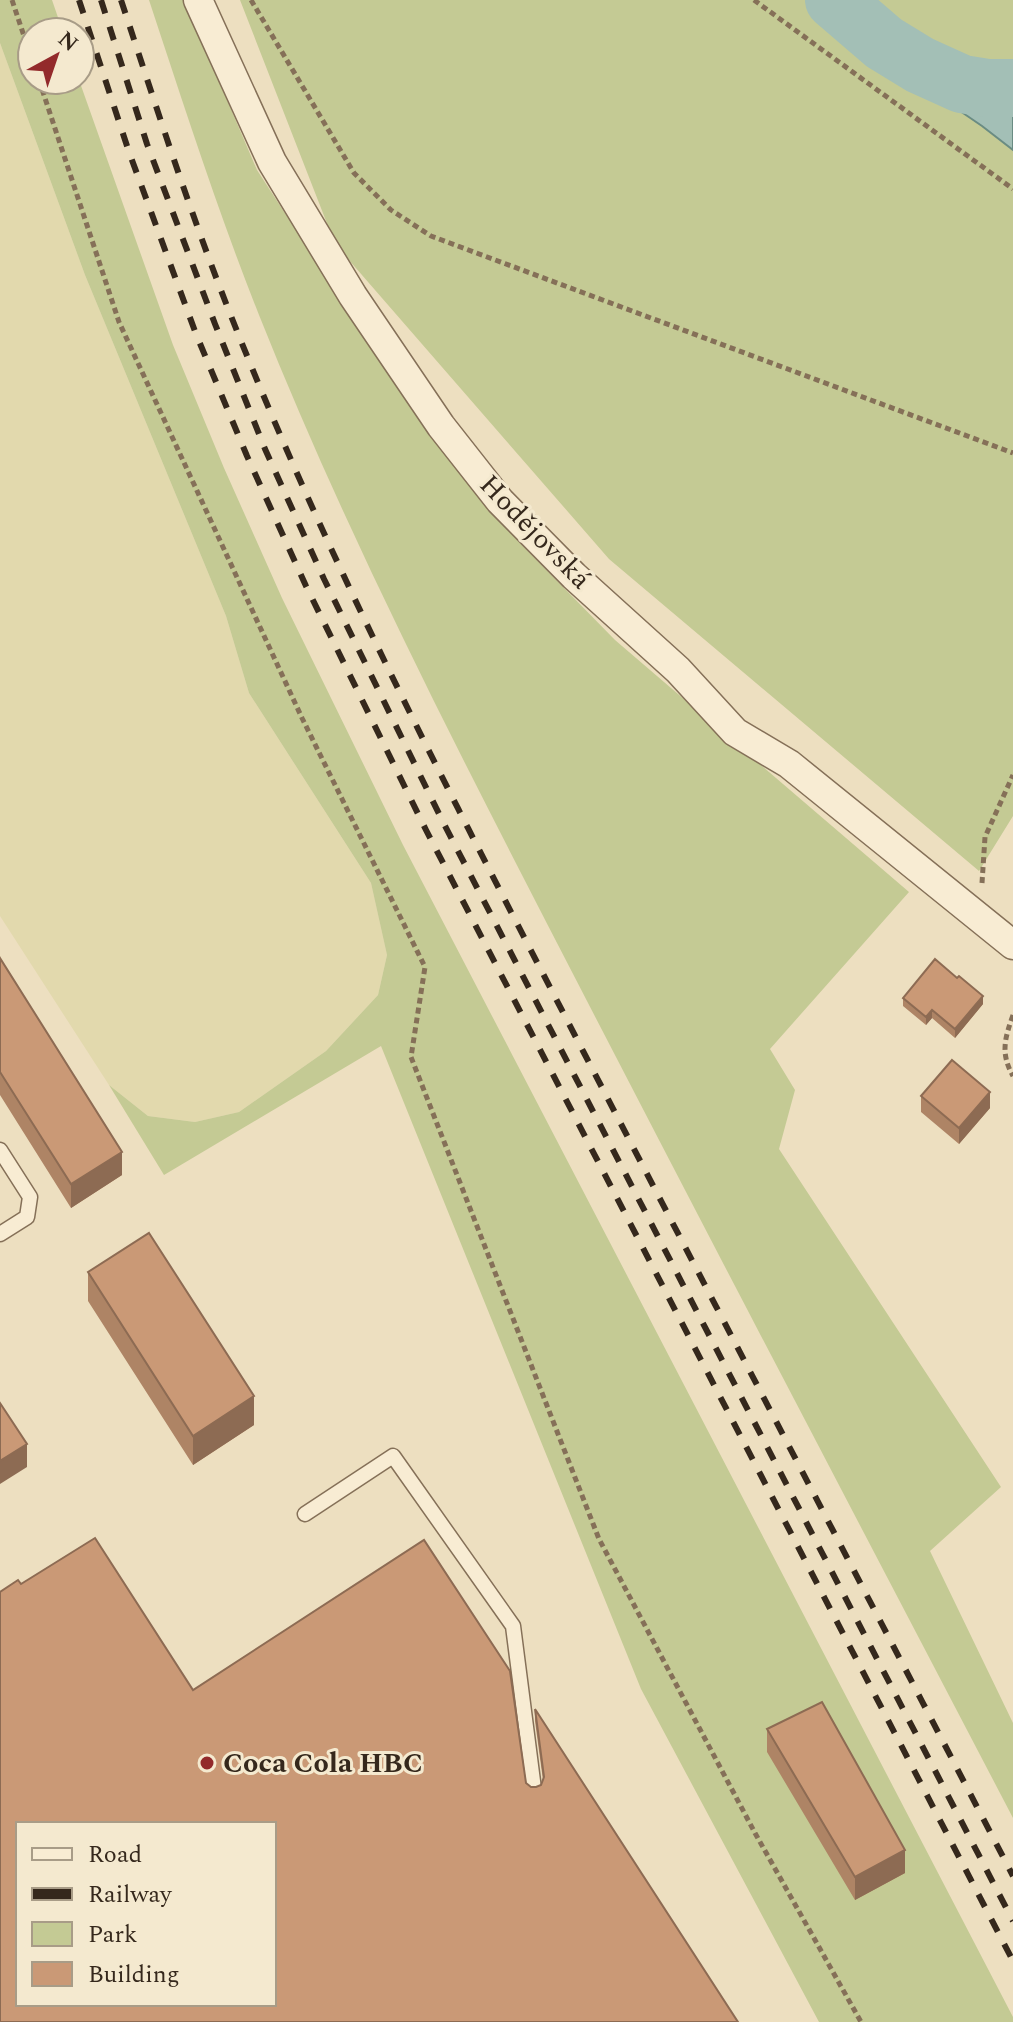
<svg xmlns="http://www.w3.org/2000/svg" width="1013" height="2022" font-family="Spectral,serif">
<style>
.farmland{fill:#e2d9ad}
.green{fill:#c4ca94}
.water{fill:#a3bfb6;stroke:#6a8c83;stroke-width:2}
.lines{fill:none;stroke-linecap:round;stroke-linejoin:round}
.river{stroke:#a3bfb6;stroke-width:58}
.service-casing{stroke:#857058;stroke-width:17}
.minor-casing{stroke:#857058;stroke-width:31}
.path{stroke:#857058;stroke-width:5;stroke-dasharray:6 4;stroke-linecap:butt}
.service{stroke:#f8ecd3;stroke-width:14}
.minor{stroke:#f8ecd3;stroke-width:28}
.rail{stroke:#35281c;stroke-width:6;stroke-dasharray:14 14;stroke-linecap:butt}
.wall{fill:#ae8465;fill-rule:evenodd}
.shaded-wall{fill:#8d6b53}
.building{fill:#ca9976;stroke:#8d6b53;stroke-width:2;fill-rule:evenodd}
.poi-dot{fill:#932a2b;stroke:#f4e9cf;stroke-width:3}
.labels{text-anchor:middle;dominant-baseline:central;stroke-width:6;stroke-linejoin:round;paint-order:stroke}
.street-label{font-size:28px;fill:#35281c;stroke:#f4e9cf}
.poi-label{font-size:28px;font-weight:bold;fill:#35281c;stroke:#f4e9cf;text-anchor:start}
</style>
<rect width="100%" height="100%" fill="#eddfc0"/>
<!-- farmland -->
<path class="farmland" d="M0,43L85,275L226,616L249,693L371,883L387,955L378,995L326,1051L239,1112L195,1122L148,1116L109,1085L0,916Z"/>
<!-- green -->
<path class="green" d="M0,0H52L63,32H32V80H79L173,345L224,468L282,598L403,845L1013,2017V2022H819L641,1689L381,1046L164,1175L109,1085L148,1116L195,1122L239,1112L326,1051L378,995L387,955L371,883L249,693L226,616L85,275L0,43Z
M149,0H187L204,46L257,170L427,432L519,542L615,640L909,892L770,1049L795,1090L779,1149L1001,1487L930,1551L1013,1723V1818C871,1546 728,1274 587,1001C471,776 353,551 259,315C218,212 184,106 149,0Z
M240,0H1013V110L1005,104L994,81L969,74L896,39L982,126L1013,150V816L979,871L609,559L335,244Z"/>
<!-- water -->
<path class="water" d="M896,38L969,74L994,81L1005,104L1013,110V150L982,126L900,70Z"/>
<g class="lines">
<!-- river -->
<path class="river" d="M834,0L884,43L920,65L962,84L987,88H1013"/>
<!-- service casing -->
<g class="service-casing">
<path id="service" d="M0,1150L30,1197L27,1217L0,1234
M305,1514L393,1456L513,1626L534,1789"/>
</g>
<!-- minor casing -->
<g class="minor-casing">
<path id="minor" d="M198,0L272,162L353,296L441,426L500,501L574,576L678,670L735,732L789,764L1013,945"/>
</g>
<!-- path -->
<path class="path" d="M12,0L32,60
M251,0L354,173L391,210L431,236L1013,453
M754,0L1013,189
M39,80L119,322L302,718L425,967L411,1057L599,1539L755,1833L861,2022
M982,883L985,837L1013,775
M1013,1015C1005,1038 1000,1053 1013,1076"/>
<!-- service -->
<use href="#service" class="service"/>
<!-- minor -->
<use href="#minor" class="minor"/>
<!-- rail -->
<path class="rail" d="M79,0L129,152L196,334L247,456L306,586L426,830L1013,1961
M101,0L147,144L215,324L265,449L324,579L444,824L1013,1921
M121,0C157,109 192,219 235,326C334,575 460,813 583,1051C726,1326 870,1601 1013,1876"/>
</g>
<!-- wall -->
<path class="wall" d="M0,958L122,1175L71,1208L0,1095Z
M903,998L983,1004L955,1038L932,1018L926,1025L903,1006Z
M921,1096L990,1108L959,1144L921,1112Z
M88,1272L254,1425L193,1465L88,1301Z
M95,1538L193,1690L424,1540L510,1671L526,1783L531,1787H536L541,1785L543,1780L535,1721V1709L738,2022H0V1592L18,1580L21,1584ZM18,1824H274V2004H18Z
M767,1729L905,1873L855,1900L767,1752Z"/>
<!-- shaded-wall -->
<path class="shaded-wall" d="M983,996V1004L955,1038V1029Z
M932,1010V1018L926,1025V1017Z
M990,1092V1108L959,1144V1128Z
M122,1152V1175L71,1208V1184Z
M254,1396V1425L193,1465V1436Z
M27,1444V1467L0,1484V1461Z
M905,1850V1873L855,1900V1877Z"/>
<!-- building -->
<path class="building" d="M0,958L122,1152L71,1184L0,1072Z
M935,959L957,978L959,976L983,996L955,1029L932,1010L926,1017L903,998Z
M952,1060L990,1092L959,1128L921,1096Z
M149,1233L254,1396L193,1436L88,1272Z
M0,1403L27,1444L0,1461Z
M95,1538L193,1690L424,1540L510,1671L526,1783L531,1787H536L541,1785L544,1777L535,1709L738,2022H0V1592L18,1580L21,1584ZM18,1824H274V2004H18Z
M822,1702L905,1850L855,1877L767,1729Z"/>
<!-- markers -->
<circle class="poi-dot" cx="207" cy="1763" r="8"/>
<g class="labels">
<!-- street labels -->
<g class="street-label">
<text transform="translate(535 532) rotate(46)">Hodějovská</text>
</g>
<!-- poi labels -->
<g class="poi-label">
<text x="223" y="1763">Coca Cola HBC</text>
</g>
</g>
<!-- legend -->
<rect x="16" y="1822" width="260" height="184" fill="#f4e9cf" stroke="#a89c87" stroke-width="2"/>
<rect x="32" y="1848" width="40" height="12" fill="#f8ecd3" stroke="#a89c87" stroke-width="2"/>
<text x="88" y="1862" font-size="24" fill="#35281c">Road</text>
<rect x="32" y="1888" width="40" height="12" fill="#35281c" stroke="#a89c87" stroke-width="2"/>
<text x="88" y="1902" font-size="24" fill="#35281c">Railway</text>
<rect x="32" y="1922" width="40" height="24" fill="#c4ca94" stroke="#a89c87" stroke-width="2"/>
<text x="88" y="1942" font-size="24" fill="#35281c">Park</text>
<rect x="32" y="1962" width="40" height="24" fill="#ca9976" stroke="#a89c87" stroke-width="2"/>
<text x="88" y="1982" font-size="24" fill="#35281c">Building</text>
<!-- north arrow -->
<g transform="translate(56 56) rotate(40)"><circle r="38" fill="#f4e9cf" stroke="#a89c87" stroke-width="2"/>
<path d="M0-6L14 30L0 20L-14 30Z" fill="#932a2b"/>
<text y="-12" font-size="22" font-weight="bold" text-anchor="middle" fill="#35281c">N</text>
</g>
</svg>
